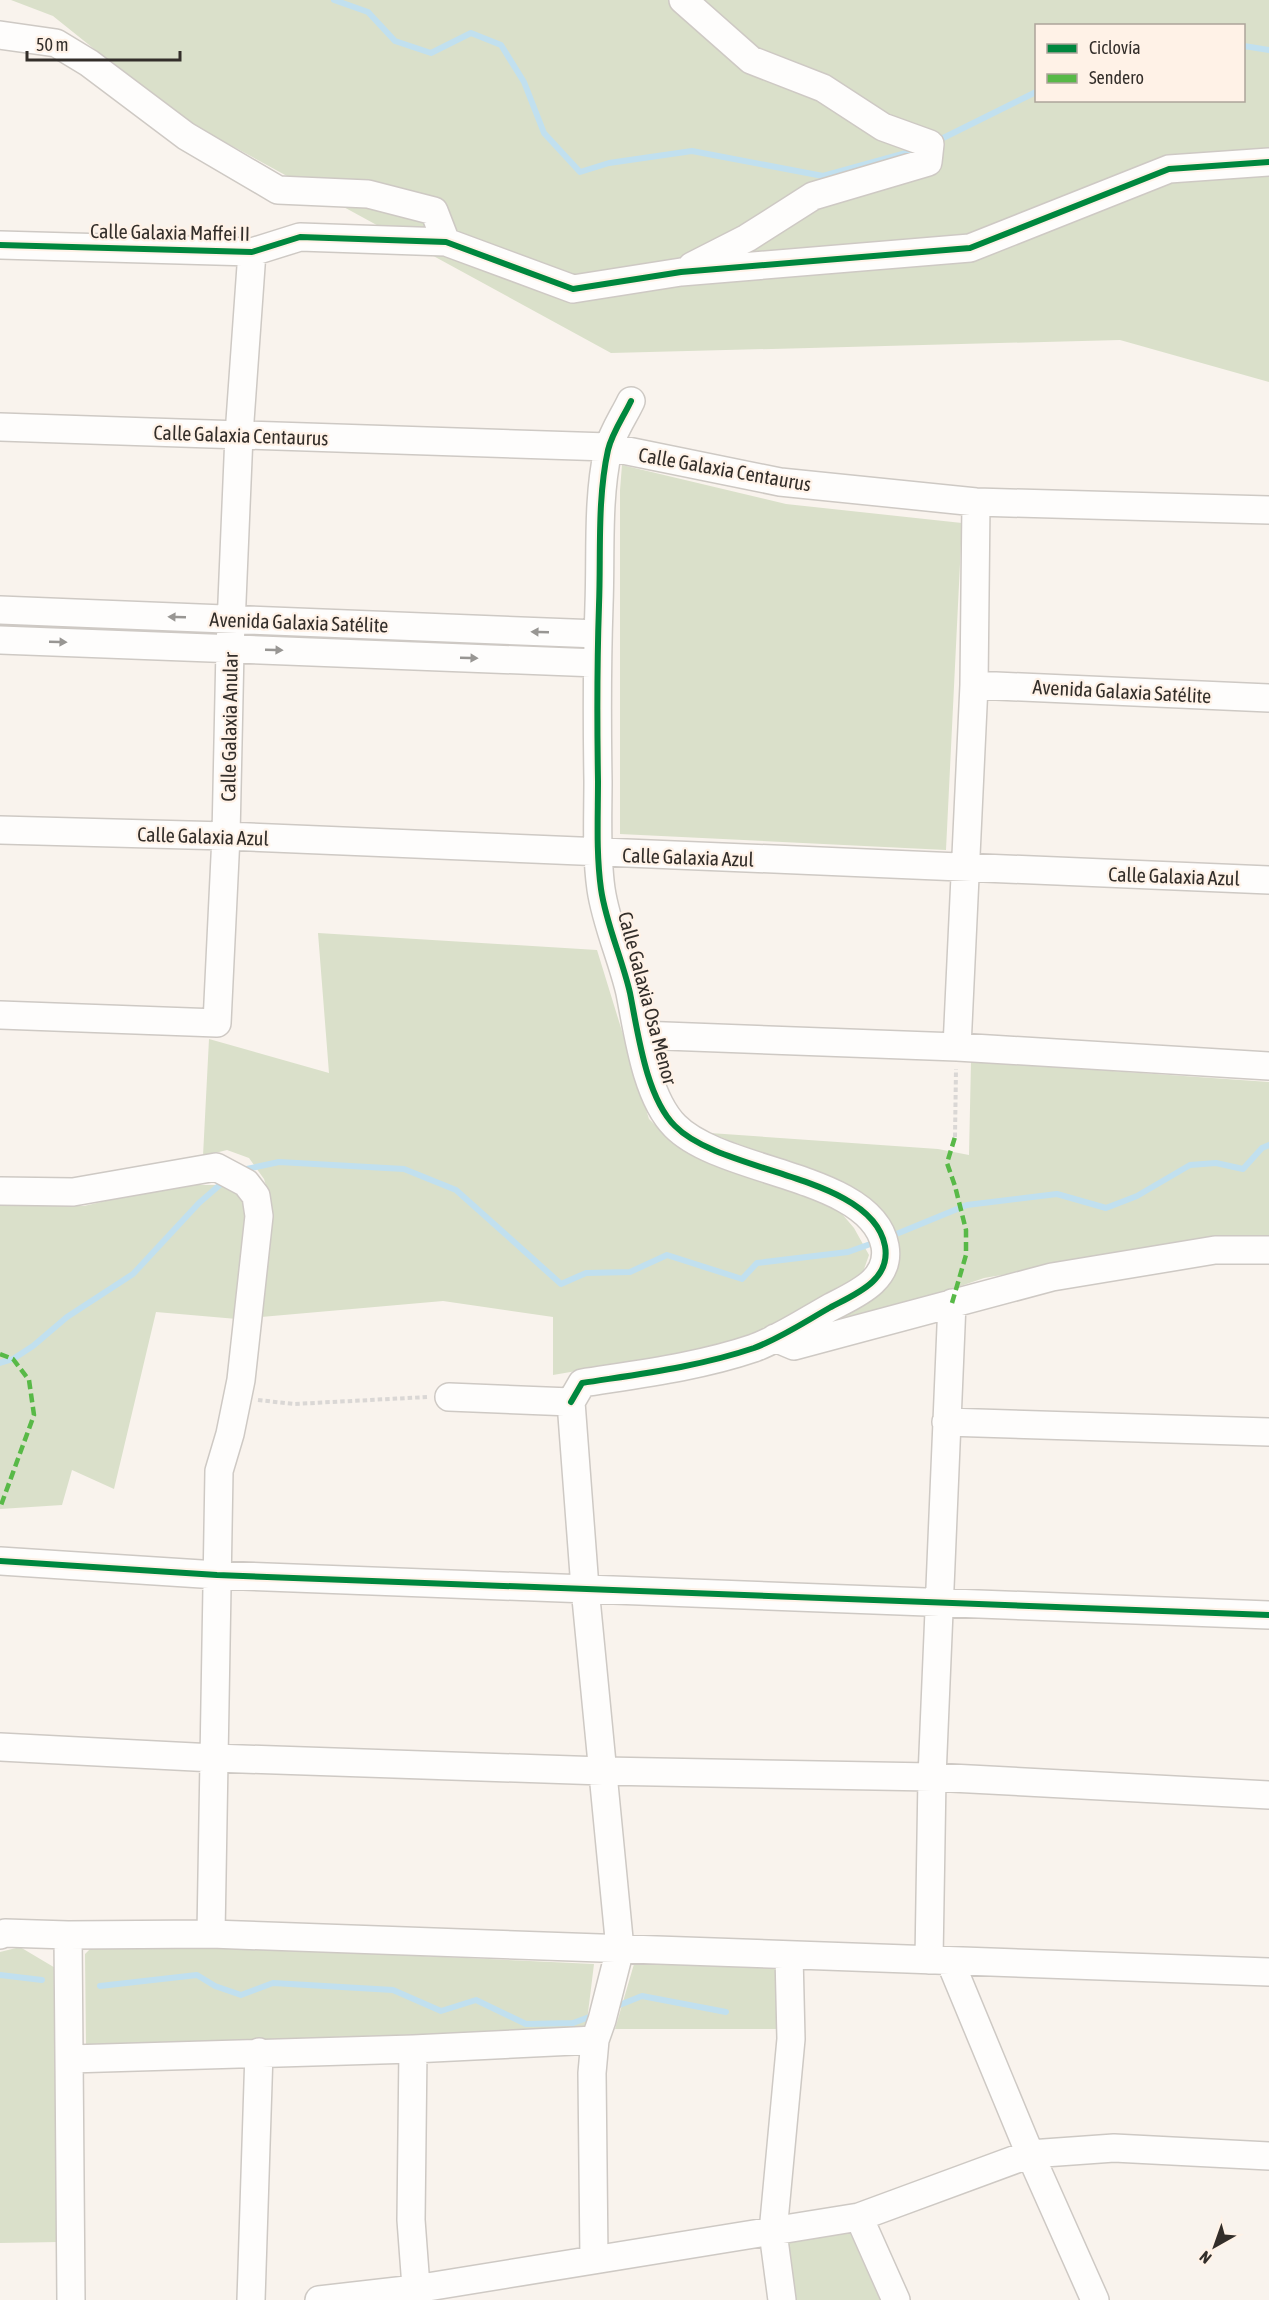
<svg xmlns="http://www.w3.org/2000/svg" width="1269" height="2300" font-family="'Asap Condensed',sans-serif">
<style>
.green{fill:#dae0ca;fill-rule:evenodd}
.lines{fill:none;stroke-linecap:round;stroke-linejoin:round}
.stream{stroke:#c1e0ef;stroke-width:6}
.minor-casing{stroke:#cec9c4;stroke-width:30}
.path{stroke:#dad7d5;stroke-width:4;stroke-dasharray:4.5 3;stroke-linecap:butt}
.minor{stroke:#fefdfc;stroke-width:27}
.quiet{stroke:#58b947;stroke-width:4.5;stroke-dasharray:9 4.5;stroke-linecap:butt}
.cycleway-casing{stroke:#fff2e7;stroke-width:10}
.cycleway{stroke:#00873e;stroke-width:6}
.oneway{fill:#989693}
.labels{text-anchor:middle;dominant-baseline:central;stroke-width:4.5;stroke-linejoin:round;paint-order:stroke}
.street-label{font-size:20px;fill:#332e2a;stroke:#fff2e7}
</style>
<rect width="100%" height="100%" fill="#f9f3ed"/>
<!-- green -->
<path class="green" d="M11,0H1269V382L1120,340L611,353L179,117L53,16ZM1036,26H1244V100H1036Z
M622,465L786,504L962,523L946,850L620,834V490Z
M318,933L597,950L649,1119L677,1146L837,1208L854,1228L869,1255L863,1272L846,1288L745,1342L553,1375V1317L443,1301L261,1317L270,1199L264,1179L249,1158L227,1150L203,1156L209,1039L329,1073Z
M971,1061L1269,1082V1239H1214L984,1278L891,1310L808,1332L899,1252L889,1218L868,1202L813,1173L710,1133L938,1149L969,1155Z
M174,1185H225L237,1190L248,1202L237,1319L156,1312L114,1489L72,1470L62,1505L0,1509V1205L84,1206Z
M98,1941L594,1964L586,2029L86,2045L85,1954Z
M20,1947L57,1969L58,2242L0,2243V1952Z
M634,1964H781L783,2029H615Z
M849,2230L880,2300H794L786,2241Z"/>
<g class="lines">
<!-- stream -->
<path class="stream" d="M334,0L368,12L395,41L431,53L471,33L501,45L524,82L544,133L580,172L609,163L692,151L823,176L917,150
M1244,46L1269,50
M935,142L1036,92
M242,1170L279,1162L404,1169L456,1190L561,1284L586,1273L630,1272L667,1255L742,1279L757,1263L848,1252L876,1242
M889,1237L967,1205L1057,1194L1106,1208L1137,1196L1190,1165L1216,1163L1243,1169L1262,1148L1269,1145
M0,1363L13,1359L33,1346L67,1317L133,1274L199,1203L222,1183
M0,1975L42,1980
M100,1986L197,1975L215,1986L241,1995L273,1983L393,1990L441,2011L476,2000L526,2024L573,2023L592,2016
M617,2006L642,1996L726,2012"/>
<!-- minor casing -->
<g class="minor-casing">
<path id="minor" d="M683,0L751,60L823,88L883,127L930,144L928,162L813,196L747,238L692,266
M0,35L56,43L89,63L186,136L278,190L368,194L434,211L446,242
M0,245L252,252L300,237L446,242L573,289L681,272L970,248L1169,169L1269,162
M0,427L608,447L780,482L976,502L1269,510
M0,610L598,634
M0,640L597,663
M974,685L1269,698
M0,830L226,836L1269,880
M0,1015L217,1023L226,836L230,649L239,435L252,252
M639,1035L957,1047L1269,1066
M957,1047L974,685L976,502
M0,1191L73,1192L216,1167L246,1183L256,1196L259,1216L241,1380L230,1434L219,1471L211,1934
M775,1338L794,1346L1052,1277L1215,1250H1269
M449,1397L571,1402
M571,1402L582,1383C639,1374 698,1367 754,1348C781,1338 806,1321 831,1307C856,1294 891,1280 885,1246C872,1175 722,1174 675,1126C646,1097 638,1033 630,993C622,958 606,924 601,889C596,853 598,817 598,781C597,722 597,664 599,605C601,554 597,500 608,450C612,433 624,416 631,401
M571,1402L585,1588L620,1949L602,2020L595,2040L592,2073L594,2259
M946,1422L1269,1432
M0,1561L217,1575L1269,1615
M0,1747L214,1758L603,1771L932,1777L1269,1795
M0,1935L5,1933L68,1935L211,1934L1269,1972
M68,1935L71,2300
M929,1960L932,1777L952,1303
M950,1961L1030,2154L1095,2300
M413,2049L411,2220L417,2300
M70,2059L413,2049L595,2040
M859,2217L896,2300
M251,2300L259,2052
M319,2300L415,2289L859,2217L1030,2154L1114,2148L1269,2156
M782,2300L773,2232L791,2039L789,1955"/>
</g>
<!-- path -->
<path class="path" d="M955,1137L956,1069
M258,1400L294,1404L427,1397"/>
<!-- minor -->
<use href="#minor" class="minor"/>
<!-- quiet -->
<path class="quiet" d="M952,1303L966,1255V1230L955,1186L947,1163L955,1137
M0,1354L13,1359L29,1380L34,1415L0,1508"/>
<!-- cycleway casing -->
<g class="cycleway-casing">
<path id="cycleway" d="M0,245L252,252L300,237L446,242L573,289L681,272L970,248L1169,169L1269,162
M571,1402L582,1383C639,1374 698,1367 754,1348C781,1338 806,1321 831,1307C856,1294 891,1280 885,1246C872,1175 722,1174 675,1126C646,1097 638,1033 630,993C622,958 606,924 601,889C596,853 598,817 598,781C597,722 597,664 599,605C601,554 597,500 608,450C612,433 624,416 631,401
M0,1561L217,1575L1269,1615"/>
</g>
<!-- cycleway -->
<use href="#cycleway" class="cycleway"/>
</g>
<!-- one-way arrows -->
<defs><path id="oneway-solid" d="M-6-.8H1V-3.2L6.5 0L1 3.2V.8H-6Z" transform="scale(1.5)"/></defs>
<g class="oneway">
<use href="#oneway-solid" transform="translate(177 617) rotate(-178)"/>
<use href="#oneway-solid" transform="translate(540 632) rotate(-178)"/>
<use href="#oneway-solid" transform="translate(58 642) rotate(2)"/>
<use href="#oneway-solid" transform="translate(274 650) rotate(2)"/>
<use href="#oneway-solid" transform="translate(469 658) rotate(2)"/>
</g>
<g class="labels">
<!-- street labels -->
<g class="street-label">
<text transform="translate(170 232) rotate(1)">Calle Galaxia Maffei II</text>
<text transform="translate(241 435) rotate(2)">Calle Galaxia Centaurus</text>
<text transform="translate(725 469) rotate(10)">Calle Galaxia Centaurus</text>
<text transform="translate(299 622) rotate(2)">Avenida Galaxia Satélite</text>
<text transform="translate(1122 691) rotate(3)">Avenida Galaxia Satélite</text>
<text transform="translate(229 727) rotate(-89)">Calle Galaxia Anular</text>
<text transform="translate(203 836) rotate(2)">Calle Galaxia Azul</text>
<text transform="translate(688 857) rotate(2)">Calle Galaxia Azul</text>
<text transform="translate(1174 876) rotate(2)">Calle Galaxia Azul</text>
<text transform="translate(648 998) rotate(75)">Calle Galaxia Osa Menor</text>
</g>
</g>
<!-- legend -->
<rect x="1035" y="24" width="210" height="78" fill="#fff2e7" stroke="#ada49b" stroke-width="1.5"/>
<rect x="1047" y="44" width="30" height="9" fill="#00873e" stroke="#ada49b" stroke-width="1.5"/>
<text x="1089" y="54" font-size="18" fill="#332e2a">Ciclovía</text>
<rect x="1047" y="74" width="30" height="9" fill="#58b947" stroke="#ada49b" stroke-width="1.5"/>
<text x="1089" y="84" font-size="18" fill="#332e2a">Sendero</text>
<!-- north arrow -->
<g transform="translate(1215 2246) rotate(220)" stroke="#fff2e7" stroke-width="4.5" paint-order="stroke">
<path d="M0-4.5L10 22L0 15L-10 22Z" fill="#332e2a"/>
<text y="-9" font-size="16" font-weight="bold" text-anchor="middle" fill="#332e2a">N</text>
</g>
<!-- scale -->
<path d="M27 51v9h153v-9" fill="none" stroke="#332e2a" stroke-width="3"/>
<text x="36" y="51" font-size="18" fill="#332e2a" stroke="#fff2e7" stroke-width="4.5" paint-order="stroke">50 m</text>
</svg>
